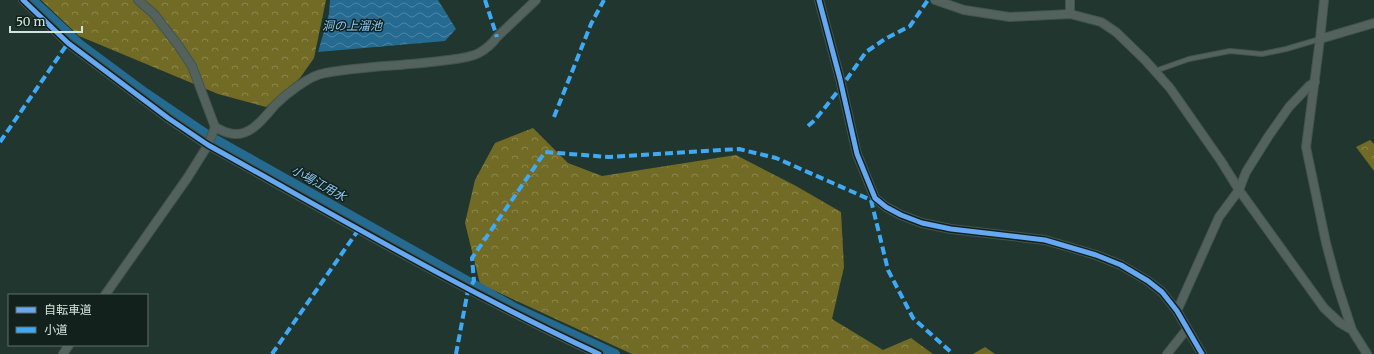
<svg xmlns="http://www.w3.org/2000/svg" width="1374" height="354" font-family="Merriweather,'Noto Sans JP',serif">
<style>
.forest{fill:url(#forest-crowns)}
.water{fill:url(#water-waves)}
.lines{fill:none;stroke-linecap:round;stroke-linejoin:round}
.canal{stroke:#256a90;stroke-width:10}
.service-casing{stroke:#42544e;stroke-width:6}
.minor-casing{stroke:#42544e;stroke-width:10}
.service{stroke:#54625d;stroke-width:4}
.minor{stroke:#54625d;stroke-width:8}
.quiet{stroke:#3fa9f5;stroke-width:4;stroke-dasharray:8 4;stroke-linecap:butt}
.cycleway-casing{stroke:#12211c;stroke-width:8}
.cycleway{stroke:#66a8f1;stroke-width:5}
.labels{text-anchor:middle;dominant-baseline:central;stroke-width:3;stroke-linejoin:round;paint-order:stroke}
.water-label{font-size:12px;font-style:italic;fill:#8bcdf9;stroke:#12211c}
</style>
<defs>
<pattern id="forest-crowns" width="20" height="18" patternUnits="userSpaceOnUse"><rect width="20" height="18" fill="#726b25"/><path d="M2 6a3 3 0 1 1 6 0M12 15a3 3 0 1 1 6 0" fill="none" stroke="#8b874e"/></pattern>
<pattern id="water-waves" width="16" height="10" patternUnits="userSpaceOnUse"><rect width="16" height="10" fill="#256a90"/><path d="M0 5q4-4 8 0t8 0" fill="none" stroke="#4e86a4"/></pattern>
</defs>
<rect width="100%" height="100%" fill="#21362f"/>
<!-- forest -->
<path class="forest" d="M41,0H326L314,58L300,78L266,107L218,94L79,36Z
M533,128L568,163L602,176L736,155L796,186L841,212L844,267L832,319L883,350L911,338L933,354H632L480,284L465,223L475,180L495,143Z
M1370,140L1374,144V171L1356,147Z
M985,347L995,354H973Z"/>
<!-- water -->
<path class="water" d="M330,0H438L456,29L445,41L318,52L329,14Z"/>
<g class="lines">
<!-- canal -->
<path class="canal" d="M32,0L79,44L145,93L207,135L515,308L615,354"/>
<!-- service casing -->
<g class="service-casing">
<path id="service" d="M1155,71L1189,59L1230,51L1262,54L1286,49L1320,39"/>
</g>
<!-- minor casing -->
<g class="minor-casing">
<path id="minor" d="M23,0L68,43L168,118L208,145C338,217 465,292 599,354
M819,0L840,79L857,154L875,198L886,207L901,215L922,223L951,229L1045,240L1096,255L1121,265L1148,281L1162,292L1177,311L1202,354
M935,0L964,10L1010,17L1070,14L1101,22L1116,32L1145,60L1170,88L1221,161L1239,190L1324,308L1340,323L1352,330
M1324,0L1320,39L1306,147L1326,243L1337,284L1352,330L1367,354
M1070,14V0
M1320,39L1374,23
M215,127C219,129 224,132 229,133C249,139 264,118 275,105C286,94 310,75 325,73C363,66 402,66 440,61C453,59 467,59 479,53C486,49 492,44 497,37L536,0
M105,295L188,177L208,145L215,127L192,66L178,45L154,14L138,0
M1177,311L1219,217L1239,190L1246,172L1268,137L1289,107L1309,86L1315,82
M63,354L69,345
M1167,354L1187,329"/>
</g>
<!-- service -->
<use href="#service" class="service"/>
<!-- minor -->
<use href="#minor" class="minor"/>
<!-- quiet -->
<path class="quiet" d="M485,0L497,37
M554,117L591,24L604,0
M808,126L815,120L842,86L866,52L885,39L910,26L928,0
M0,142L68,43
M871,200L888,270L913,318L953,354
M272,354L359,229
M456,354L468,290L474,281L472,258L545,152L609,157L739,149L776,158L871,200L875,198"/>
<!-- cycleway casing -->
<g class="cycleway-casing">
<path id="cycleway" d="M23,0L68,43L168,118L208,145C338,217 465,292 599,354
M819,0L840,79L857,154L875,198L886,207L901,215L922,223L951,229L1045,240L1096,255L1121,265L1148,281L1162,292L1177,311L1202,354"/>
</g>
<!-- cycleway -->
<use href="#cycleway" class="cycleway"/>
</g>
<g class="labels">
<!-- water labels -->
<g class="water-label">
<text x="352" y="25">洞の上溜池</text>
<text transform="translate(319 183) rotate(29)">小場江用水</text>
</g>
</g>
<!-- legend -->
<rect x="8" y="294" width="140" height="52" fill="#12211c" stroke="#5e6f69"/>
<rect x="16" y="307" width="20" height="6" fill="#66a8f1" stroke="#5e6f69"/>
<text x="44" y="314" font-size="12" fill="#d0e5dc">自転車道</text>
<rect x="16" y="327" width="20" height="6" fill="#3fa9f5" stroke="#5e6f69"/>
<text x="44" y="334" font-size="12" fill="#d0e5dc">小道</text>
<!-- scale -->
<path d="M10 26v6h72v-6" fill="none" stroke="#d0e5dc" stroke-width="2"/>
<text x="16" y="26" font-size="12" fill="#d0e5dc" stroke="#12211c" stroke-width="3" paint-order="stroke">50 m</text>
</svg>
